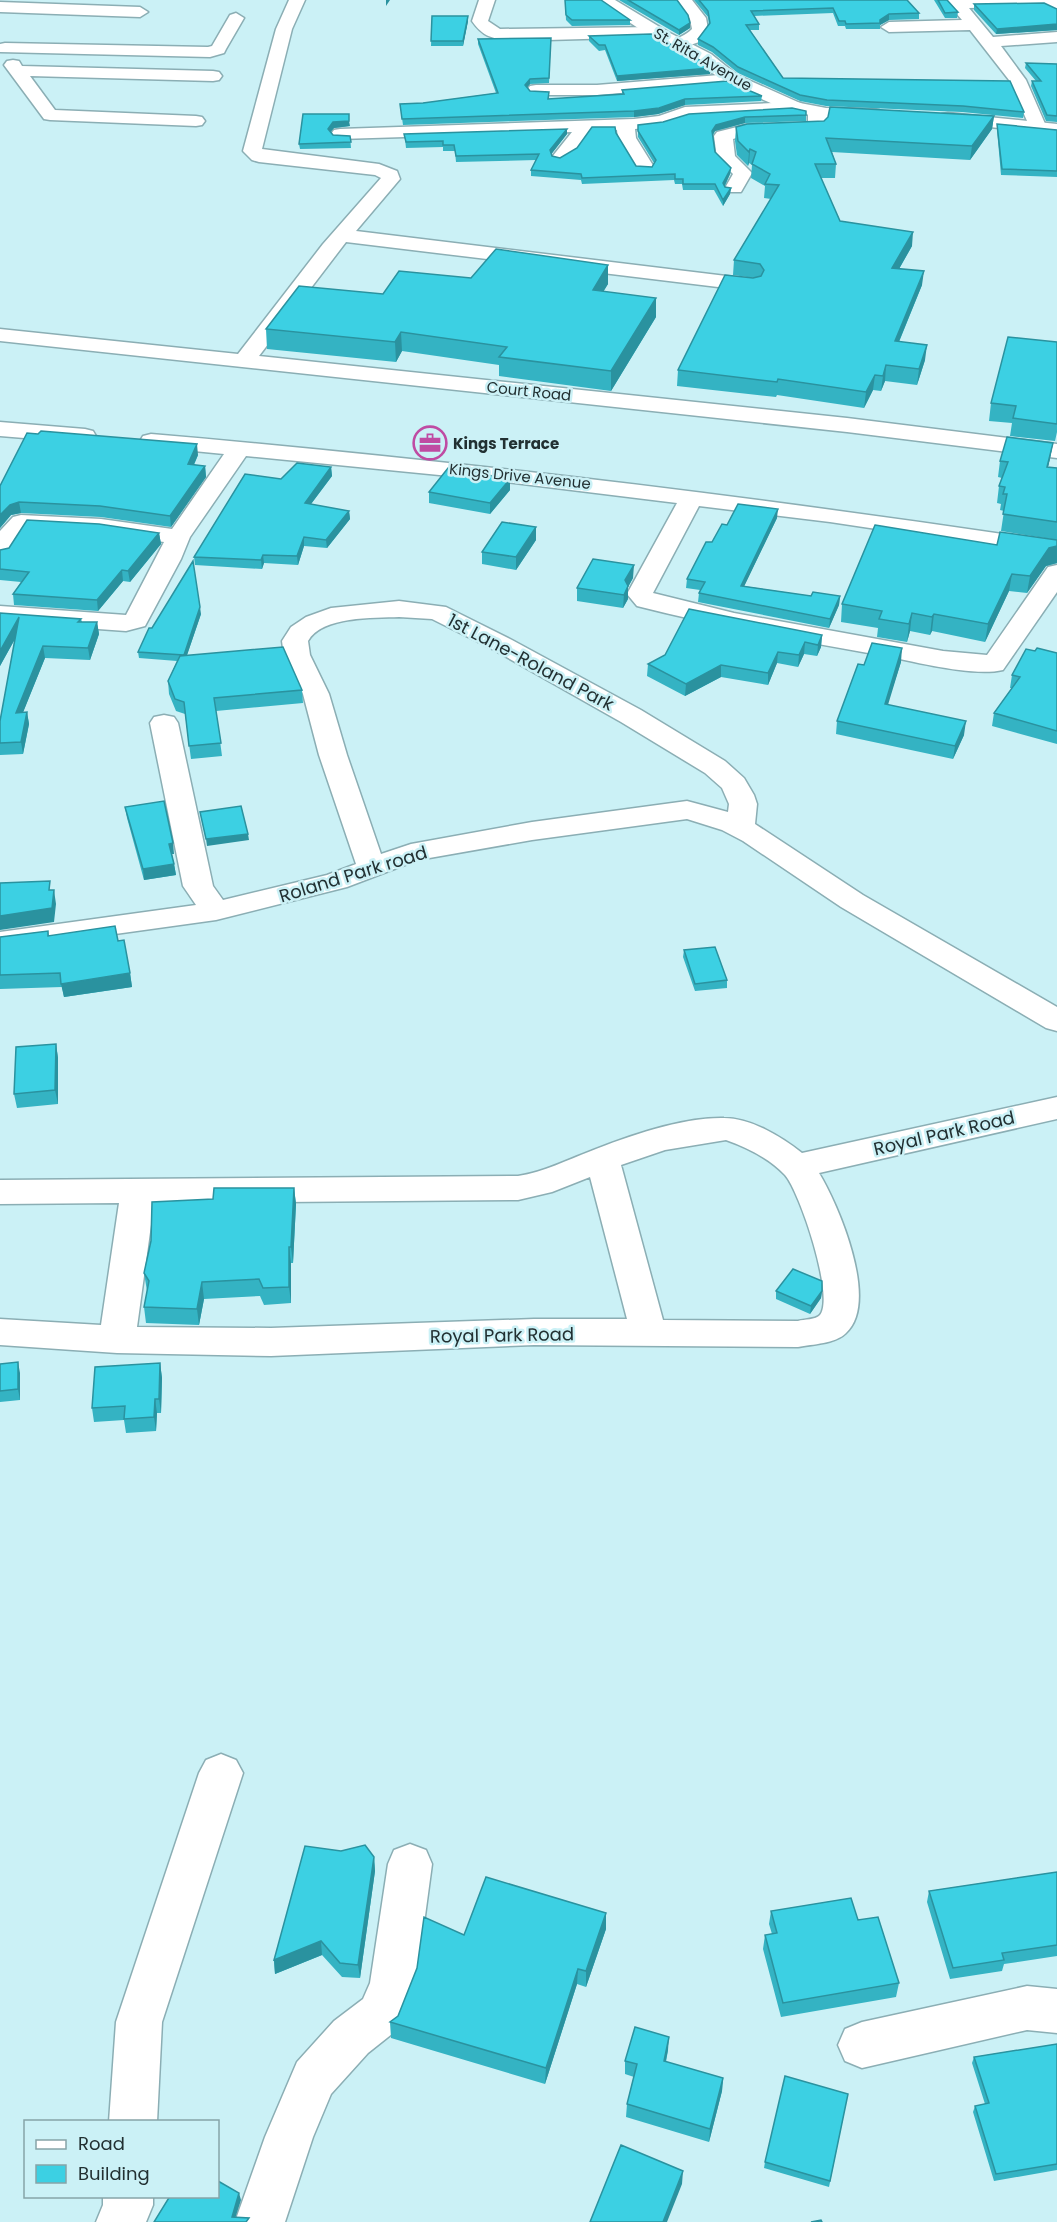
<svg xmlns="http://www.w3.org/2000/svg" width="1057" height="2222" font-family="Poppins,sans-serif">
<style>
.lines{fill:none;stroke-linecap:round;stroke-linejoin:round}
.street-casing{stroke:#8baeb4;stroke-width:3}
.secondary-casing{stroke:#8baeb4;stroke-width:3}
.street{fill:#fff;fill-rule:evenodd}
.secondary{fill:#fff;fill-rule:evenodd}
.wall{fill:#34b3c3}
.shaded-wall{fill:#2a929f}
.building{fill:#3cd0e3;stroke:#2a929f;stroke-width:1.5}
.labels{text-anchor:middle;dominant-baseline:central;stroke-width:5;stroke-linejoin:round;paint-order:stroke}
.far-street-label{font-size:15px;fill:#223032;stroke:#cbf1f6}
.far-poi-label{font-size:15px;font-weight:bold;fill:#223032;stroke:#cbf1f6;text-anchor:start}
.street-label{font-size:18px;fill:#223032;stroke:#cbf1f6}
</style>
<rect width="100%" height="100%" fill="#cbf1f6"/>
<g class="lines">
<!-- street casing -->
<g class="street-casing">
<path id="street" d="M289,0H305L292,29L262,149L379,164L397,171L400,179L356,231L751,279L758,281L761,285L758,289L751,291L346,242L259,356L847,418L1057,444V458L847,432L0,341V329L238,354L323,244L381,178L375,175L259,162L252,160L243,151L276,29Z
M479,0H495L488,21L500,29L655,27L663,32L655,37L512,41C492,38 484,38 472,21Z
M675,0H692L706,18L708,29L699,42L679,49L671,44C676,37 686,36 692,29L690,19Z
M945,0H1057V13L1044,6L969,8L993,37L1057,32V42L1001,46L1026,80L1046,126L1043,130H1031L1009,80L970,30L889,32L881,27L889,22L962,20Z
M0,2L140,7L148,12L140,17L0,12Z
M236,13L244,18L226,49L224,53L210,57L0,52V44L5,43L208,47L212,46L230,15Z
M13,60L19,61L22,66L213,71L219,72L222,76L219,80L213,81L30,76L55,110L196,116L202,117L205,121L202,125L196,126L50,120L44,119L4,65L7,61Z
M731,74L737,75L740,79L737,83L597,95H536L530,94L527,90L530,86L536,85H597Z
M795,102L801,103L804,107L801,111L688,117L662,126L635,129L636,138L654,167L652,171H638L636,167L618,138L617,130L591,131C583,143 571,165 554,161L552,157L572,132L340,139L334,138L331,134L334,130L340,129L634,119L659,116L685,107Z
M817,107L823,108C827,114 828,126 823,132L746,135L733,139L735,156L752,173L741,192H727L725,188L733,174L717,158L714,136L717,132L745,125L808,123V112L811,108Z
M0,422L85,429L93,431L96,436L93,441L85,443L0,436Z
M151,434C454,460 756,497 1057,542V556L830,522L699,506L653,593L734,613L943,651L987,655L1048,567L1057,565V592L1003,670C973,677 916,662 885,656C802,641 719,627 637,606L627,594L677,503L490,480L246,456L190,537L181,559L145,626L126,631L0,622V606L126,615L164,542L101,533L27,529L9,558L0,560V531L13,517L21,515L101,519L172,529L224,454L143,446L140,441L143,436Z
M399,601L446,607L512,640L641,710L725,761L744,778L754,795L757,804L755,824L863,895L1057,1007V1031L1046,1028L841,907L743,841L722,830L687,819L532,840L418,860L347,887L216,920L0,950V932L196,905L183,886L150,723L154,717L164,715L174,717L178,723L213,886L223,900L327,875L356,864L319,755L303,694L284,655L282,641L291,627L306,617L331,608ZM399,617L432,619L494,650L621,722L705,773L722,788L729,804L728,812L687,801L532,822L411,844L381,854L347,755L329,694L310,655L308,641C322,616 374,618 399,617Z
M1057,1097V1119L819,1173C838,1204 880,1302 846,1333C835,1344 813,1344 798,1347L534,1345L271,1356L117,1353L0,1345V1319L101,1325L119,1203L0,1204V1180L518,1176C544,1172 567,1160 591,1151C628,1136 684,1117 724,1118C751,1118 782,1137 802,1153ZM726,1140C746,1147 770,1159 785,1175C800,1192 835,1297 820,1315C816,1320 804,1319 798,1321L663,1320L621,1165L665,1150ZM590,1177L627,1319H534L271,1328L137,1327L154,1203L518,1200L552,1192Z
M221,1754L236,1760L243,1773L162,2022L157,2122H109L116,2022L199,1773L206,1760Z
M410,1844L426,1850L432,1864L416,1983L397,2030L368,2053L331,2094L313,2137L285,2222H235L265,2137L297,2062L334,2021L363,1999L370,1983L388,1864L394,1850Z
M1027,1986L1057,1989V2033L1027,2030L862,2068L845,2061L838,2045L845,2029L862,2022Z
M103,2196H153V2205L146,2222H96L103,2205Z"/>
</g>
<!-- secondary casing -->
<g class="secondary-casing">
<path id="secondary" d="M596,0H615L668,32L711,54L737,75L800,103L826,108L873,109L879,110L882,114L879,118L873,119L826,118L789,111L725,83L699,62L656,40Z
M948,113L1057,124V134L942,122L939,118L942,114Z"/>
</g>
<!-- street -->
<use href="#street" class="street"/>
<!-- secondary -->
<use href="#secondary" class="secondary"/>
</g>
<!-- wall -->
<path class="wall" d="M565,0L630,20V25L572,26L566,20Z
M619,0H677L690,23V28L679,35Z
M694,0H907L919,13V19L889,20L880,25V29H846L845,26H838L833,13L754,16L759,24V30H750L783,78L1024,112L1023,118L962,112L826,106L800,101L738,73L712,52L698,45V39L709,25L708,17Z
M934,0H947L958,12L957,18H945Z
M974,4L1057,9V30L996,34L974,10Z
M432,16H468V21L463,46H431Z
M589,36L710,74L617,81L605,50L599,51L589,41Z
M551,38L549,83L530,84L527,87L530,91L548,99L622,94V90L762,96L761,101L685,105L658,114L634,117L403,125L400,104L423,103L496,93L478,44V39Z
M1026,63L1057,64V122L1046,121L1031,86L1032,81H1036L1025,68Z
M806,111V121L745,123L715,131L713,135L715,152L731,168L730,174L725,186V187L731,188L730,194L723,206L714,190H683L682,184H675L674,180L582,184L581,180L531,176V170L536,160L456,162L455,151H443V147L406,148L405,139L404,134H567L551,154L552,156L560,158L616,133L636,166L652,167L654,163L638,137V125Z
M303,114L350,126L334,128L331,131L333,135L350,136L351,148L300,149L299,144Z
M994,116L992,129L970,160L832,152L836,164L835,178H821L840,221L912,246L899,269L922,285L899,342L925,360L917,385L885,381L881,391L873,390L864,408L777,395L776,397L677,386L678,370L754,278L733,275L734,260L771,199L764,198L765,186L751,178L752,165L749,163L748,166L737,155L735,141L736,127Z
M997,124L1057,130V177L1001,175L997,130Z
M608,265V284L603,291L656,317L611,391L499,376V365L402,351L396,362L267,349L266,329L383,294L471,278Z
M1057,342V432L1055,441L1010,436L1012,423L989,421L991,403Z
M1053,443L1048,467L1057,468V540L1001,531L1004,511L1000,510L1001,504L997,503L999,486L1002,478L998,477L1000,461Z
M198,455L194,465L205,466L206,477L171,527L101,517L21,513L11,515L0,528V486Z
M331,467L332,476L311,504L349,511L350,519L327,548L304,546L298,565L264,563L262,569L195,565L194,557L281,479Z
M510,490L490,514L429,503V492Z
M777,518L744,586L811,596H840L839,605L829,628L698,602L699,593L700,590L686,588L687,579L712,542L727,525Z
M536,527V540L516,570L482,564V552Z
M159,533L161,544L130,582L123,581L98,611L14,605L13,594L21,582L0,580V550Z
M1057,540V563L1046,566L1027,593L1009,591L985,642L932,631L930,635L910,631L907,642L877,637L878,628L841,622L842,604L997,545Z
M633,578L628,587V599L623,608L577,601V588Z
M0,613L81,619L82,622H97L99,634L90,660L45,658L23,712H27L29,724L23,754L0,755V721L15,639L0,666Z
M201,614L187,655L302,690L303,703L216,711L222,756L191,759L185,714L176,711L169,694L168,681L177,661L139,658L138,652L152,628Z
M822,635L821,647L817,656L804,654L798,667L777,663L768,685L721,677L685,696L647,676L648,664Z
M1035,651L1057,653V744L992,726L994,713L1012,688H1010L1012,675Z
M901,662L887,705L964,735L953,759L836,734L837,721L864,665Z
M125,807L174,854H172L174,864L176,875L144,880L127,818Z
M48,931L49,936L118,941L130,973L132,987L64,997L62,987L0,989V937Z
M684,950L727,980V988L695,991L683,957Z
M56,1044L58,1058V1104L17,1108L14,1094Z
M294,1188L296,1204L293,1263H291V1303L264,1305L260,1296L204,1299L199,1325L146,1323L144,1307L147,1291L144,1273L213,1199Z
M776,1291H822L821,1298L810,1314L776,1299Z
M160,1363L162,1378L161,1413H157L156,1431L126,1433L124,1420L94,1422L92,1408Z
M0,1364L20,1373V1400L0,1402Z
M374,1857L375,1871L360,1978L342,1977L322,1955L275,1974L274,1960Z
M1057,1872V1956L1004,1964L1002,1971L950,1979L927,1902L929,1891Z
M771,1911L899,1983L896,1997L781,2017L763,1949L765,1935L772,1934L769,1924Z
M606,1929L586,1987L577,1984L545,2084L391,2038L390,2022L398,2016L464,1935Z
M1057,2044V2170L994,2181L973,2112L975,2106L985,2104L972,2063L974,2057Z
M668,2050L666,2062L723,2078L722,2091L709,2142L626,2117L627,2104L634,2077L625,2074V2061Z
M848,2094L829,2187L764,2168L765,2162Z"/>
<!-- shaded-wall -->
<path class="shaded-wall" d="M386,0H390L386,6Z
M889,14V20L880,25V20Z
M468,16V21L463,46V41Z
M690,23V28L679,35V30Z
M1057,24V30L996,34L997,29Z
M710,68V74L617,81V76Z
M530,79V84L525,90V85Z
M685,99V105L658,114L634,117V111Z
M994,116L992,129L970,160L972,146Z
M745,117V123L715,131L712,136V131L716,125Z
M349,121L350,126L334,128L329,134L328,129L333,122Z
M567,129V134L550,156V150Z
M750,149L749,163L748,166L749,152Z
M731,168L730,174L723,189V183Z
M731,188L730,194L723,206V200Z
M913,232L912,246L891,283L892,268Z
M608,265V284L593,309V290Z
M924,271L922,285L893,356L895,341Z
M656,298V317L611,391V371Z
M401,332L402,351L396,362L395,342Z
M927,345L925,360L917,385L919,369Z
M886,365L885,381L881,391L883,376Z
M875,375L873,390L864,408L866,392Z
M1053,443L1050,459L1044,483L1047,467Z
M197,444L198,455L189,475L188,464Z
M205,466L206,477L171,527L170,516Z
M331,467L332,476L305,512V503Z
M510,479V490L490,514V503Z
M19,502L21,513L11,515L0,528V515L10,505Z
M778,509L777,518L740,595L741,586Z
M349,511L350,519L327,548L326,540Z
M536,527V540L516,570V557Z
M159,533L161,544L130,582L128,571Z
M304,537V546L298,565L297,556Z
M1057,546V563L1046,566L1027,593L1030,576L1049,548Z
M263,555L264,563L262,569L261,560Z
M634,565L633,578L628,587V599L623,608L625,580Z
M122,570L123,581L98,611L97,600Z
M1012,574L1009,591L985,642L988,624Z
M840,596L839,605L829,628L830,619Z
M200,607L201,614L185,661L184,655Z
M912,613L910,631L907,642L909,624Z
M934,614L932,631L930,635L932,617Z
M19,617L21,628L0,666V651Z
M97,622L99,634L90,660L88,648Z
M822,635L821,647L817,656L818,645Z
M805,642L804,654L798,667L799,655Z
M43,646L45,658L18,725L16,713Z
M902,648L901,662L884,718L885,704Z
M778,652L777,663L768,685V673Z
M721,665V677L685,696L686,684Z
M27,712L29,724L23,754L21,742Z
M966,721L964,735L953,759L955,746Z
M248,834L249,840L207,846L206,839Z
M173,843L174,854H170L169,844Z
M174,864L176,875L144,880L143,869Z
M54,890L56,904L54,922L0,930V916Z
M130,973L132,987L64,997L61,984Z
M56,1044L58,1058V1104L55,1090Z
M294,1188L296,1204L293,1263L291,1247Z
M289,1247L291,1263V1303L289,1287Z
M202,1282L204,1299L199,1325L197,1309Z
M822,1291L821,1298L810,1314L811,1306Z
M18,1362L20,1373V1400L18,1389Z
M160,1363L162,1378L161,1413L159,1399Z
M155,1399L157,1413L156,1431L154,1417Z
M374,1857L375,1871L360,1978L358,1965Z
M606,1913V1929L586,1987V1971Z
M321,1941L322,1955L275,1974L274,1960Z
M578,1969L577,1984L545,2084L546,2068Z
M669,2037L668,2050L663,2074L664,2061Z
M723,2078L722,2091L709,2142L710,2129Z
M683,2171L682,2184L667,2222H663Z
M239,2193L241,2200L234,2222L232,2217Z"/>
<!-- building -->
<path class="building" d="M565,0H601L630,20H572L566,15Z
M628,0H677L688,15L690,23L679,30Z
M699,0H907L919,13L889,14L880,20V23L846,24L845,21H839L833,8L751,11L759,24L746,25L783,78L1010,81L1024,112L963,106L827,100L800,95L738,67L713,47L698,39L710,23L708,11Z
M938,0H947L958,12L945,13Z
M1044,3L1057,9V24L997,29L974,4Z
M432,16H468L463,41H431Z
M651,34L698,59L710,68L617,76L605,45H599L589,36Z
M551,38L549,78L530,79L525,85L530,91L549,92L548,99L624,94L622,90L727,81L762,96L685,99L659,108L634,111L402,119L400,104L423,103L498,93L478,39Z
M1026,63L1057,64V116L1047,115L1032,81H1041Z
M830,107L994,116L972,146L826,138L836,164H815L840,221L913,232L892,268L924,271L895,341L927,345L919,369L886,365L883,376L875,375L866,392L778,379L777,382L678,370L725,275L753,278L761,276L764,270L760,264L734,260L779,185L765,184L770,174L752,164L756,152L750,149L749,152L738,141L736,127L747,124L824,121L828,117Z
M792,108L806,111V115L745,117L716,125L712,131L715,152L731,168L723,183L725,187L731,188L723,200L715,184H683V179H675V174L582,178L581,174L531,170L539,154L456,156L454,145H443V141L406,142L404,134L567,129L550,150L552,156L560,158L577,148L592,127H615L616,133L636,166L652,167L656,160L638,131V125L663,122L689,114Z
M303,114H349V121L333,122L328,129L333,135L350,136L351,142L299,144Z
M997,124L1057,130V171L1002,169Z
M496,249L608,265L593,290L656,298L611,371L499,357L507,347L401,332L395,342L266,329L299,286L383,294L399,271L471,278Z
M1008,337L1057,342V424L1013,418L1016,406L991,403Z
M41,431L197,444L188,464L205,466L170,516L100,506L19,502L10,505L0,515V486L27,433L38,434Z
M1007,437L1053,443L1047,467L1057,468V522L1003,514L1007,494H1003L1005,487L999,486L1008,462L1000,461Z
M297,463L331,467L305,503L349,511L326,540L304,537L297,556L263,555L261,560L194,557L245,474L281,479Z
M448,468L510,479L490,503L429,492Z
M738,504L778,509L741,586L811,596L813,592L840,596L830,619L699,593L705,582L687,579L706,542H712L722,524L727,525Z
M27,520L99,524L159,533L128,571L122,570L97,600L13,594L29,572L0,569V550L9,548Z
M502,522L536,527L516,557L482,552Z
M875,525L997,545L1000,532L1057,540V546L1049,548L1030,576L1012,574L988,624L934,614L932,617L912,613L909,624L879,619L882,611L842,604Z
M593,559L634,565L625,580L628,586L624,595L577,588Z
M193,561L200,607L184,655L138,652L149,628H152Z
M689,609L822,635L818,645L805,642L799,655L778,652L768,673L721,665L686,684L648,664L665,655Z
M0,613L81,619L78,622H97L88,648L43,646L16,713L27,712L21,742L0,743V721L19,617L0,651Z
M872,643L902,648L885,704L966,721L955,746L837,721L858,664L864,665Z
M283,647L302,690L214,698L221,743L189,746L184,702L175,699L168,681L180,656Z
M1037,648L1057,653V731L994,713L1020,677L1012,675L1026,649L1035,651Z
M164,801L173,843L169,844L174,864L143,869L125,807Z
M241,806L248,834L206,839L200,812Z
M50,881L49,890H54L52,908L0,916V883Z
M115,926L118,941L124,940L130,973L61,984L60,973L0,975V937L48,931V936Z
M715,947L727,980L695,984L684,950Z
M56,1044L55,1090L14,1094L16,1047Z
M214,1188H294L291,1247H289V1287L263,1288L259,1279L202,1282L197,1309L144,1307L149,1281L144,1273L151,1241L152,1202L213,1199Z
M793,1269L822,1281V1291L811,1306L776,1291Z
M18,1362V1389L0,1391V1364Z
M160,1363L159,1399H155L154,1417L124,1419L125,1406L92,1408L95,1367Z
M365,1845L374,1857L358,1965L340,1963L321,1941L274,1960L305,1846L341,1851Z
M1057,1872V1945L1002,1953L1004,1960L953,1968L929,1891Z
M486,1877L606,1913L586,1971L578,1969L546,2068L390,2022L398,2016L417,1968L424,1917L464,1935Z
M851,1898L858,1920L878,1917L899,1983L783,2003L765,1935L777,1933L771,1911Z
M635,2027L669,2037L664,2061L723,2078L710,2129L627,2104L637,2064L625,2061Z
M1057,2044V2164L996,2174L975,2106L989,2103L974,2057Z
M785,2076L848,2094L830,2181L765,2162Z
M621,2145L683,2171L663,2222H590Z
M218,2181L239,2193L232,2217L249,2218L246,2222H154L170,2196H218Z
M821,2220L822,2222H811Z"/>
<!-- icons -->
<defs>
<g id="office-ring" transform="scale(1.725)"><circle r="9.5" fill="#cbf1f6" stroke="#bf4ba3" stroke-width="1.5"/><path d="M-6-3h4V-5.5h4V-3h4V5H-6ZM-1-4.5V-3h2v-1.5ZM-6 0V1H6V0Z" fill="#bf4ba3"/></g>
</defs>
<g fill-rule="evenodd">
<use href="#office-ring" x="430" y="443"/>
</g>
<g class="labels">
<!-- far-street labels -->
<g class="far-street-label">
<text transform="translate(703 59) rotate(30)">St. Rita Avenue</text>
<text transform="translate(529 391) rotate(6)">Court Road</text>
<text transform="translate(520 476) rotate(6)">Kings Drive Avenue</text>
</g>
<!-- far-poi labels -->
<g class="far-poi-label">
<text x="453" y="443">Kings Terrace</text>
</g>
<!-- street labels -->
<g class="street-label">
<text transform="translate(531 662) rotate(28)">1st Lane-Roland Park</text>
<text transform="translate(353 874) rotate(-17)">Roland Park road</text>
<text transform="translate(944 1133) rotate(-13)">Royal Park Road</text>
<text transform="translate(502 1335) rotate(-1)">Royal Park Road</text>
</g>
</g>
<!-- legend -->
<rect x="24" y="2120" width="195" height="78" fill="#cbf1f6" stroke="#87a4a8" stroke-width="1.5"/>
<rect x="36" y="2140" width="30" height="9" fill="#ffffff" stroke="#87a4a8" stroke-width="1.5"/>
<text x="78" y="2150" font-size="18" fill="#223032">Road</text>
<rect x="36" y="2165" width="30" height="18" fill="#3cd0e3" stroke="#87a4a8" stroke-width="1.5"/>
<text x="78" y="2180" font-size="18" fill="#223032">Building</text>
</svg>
